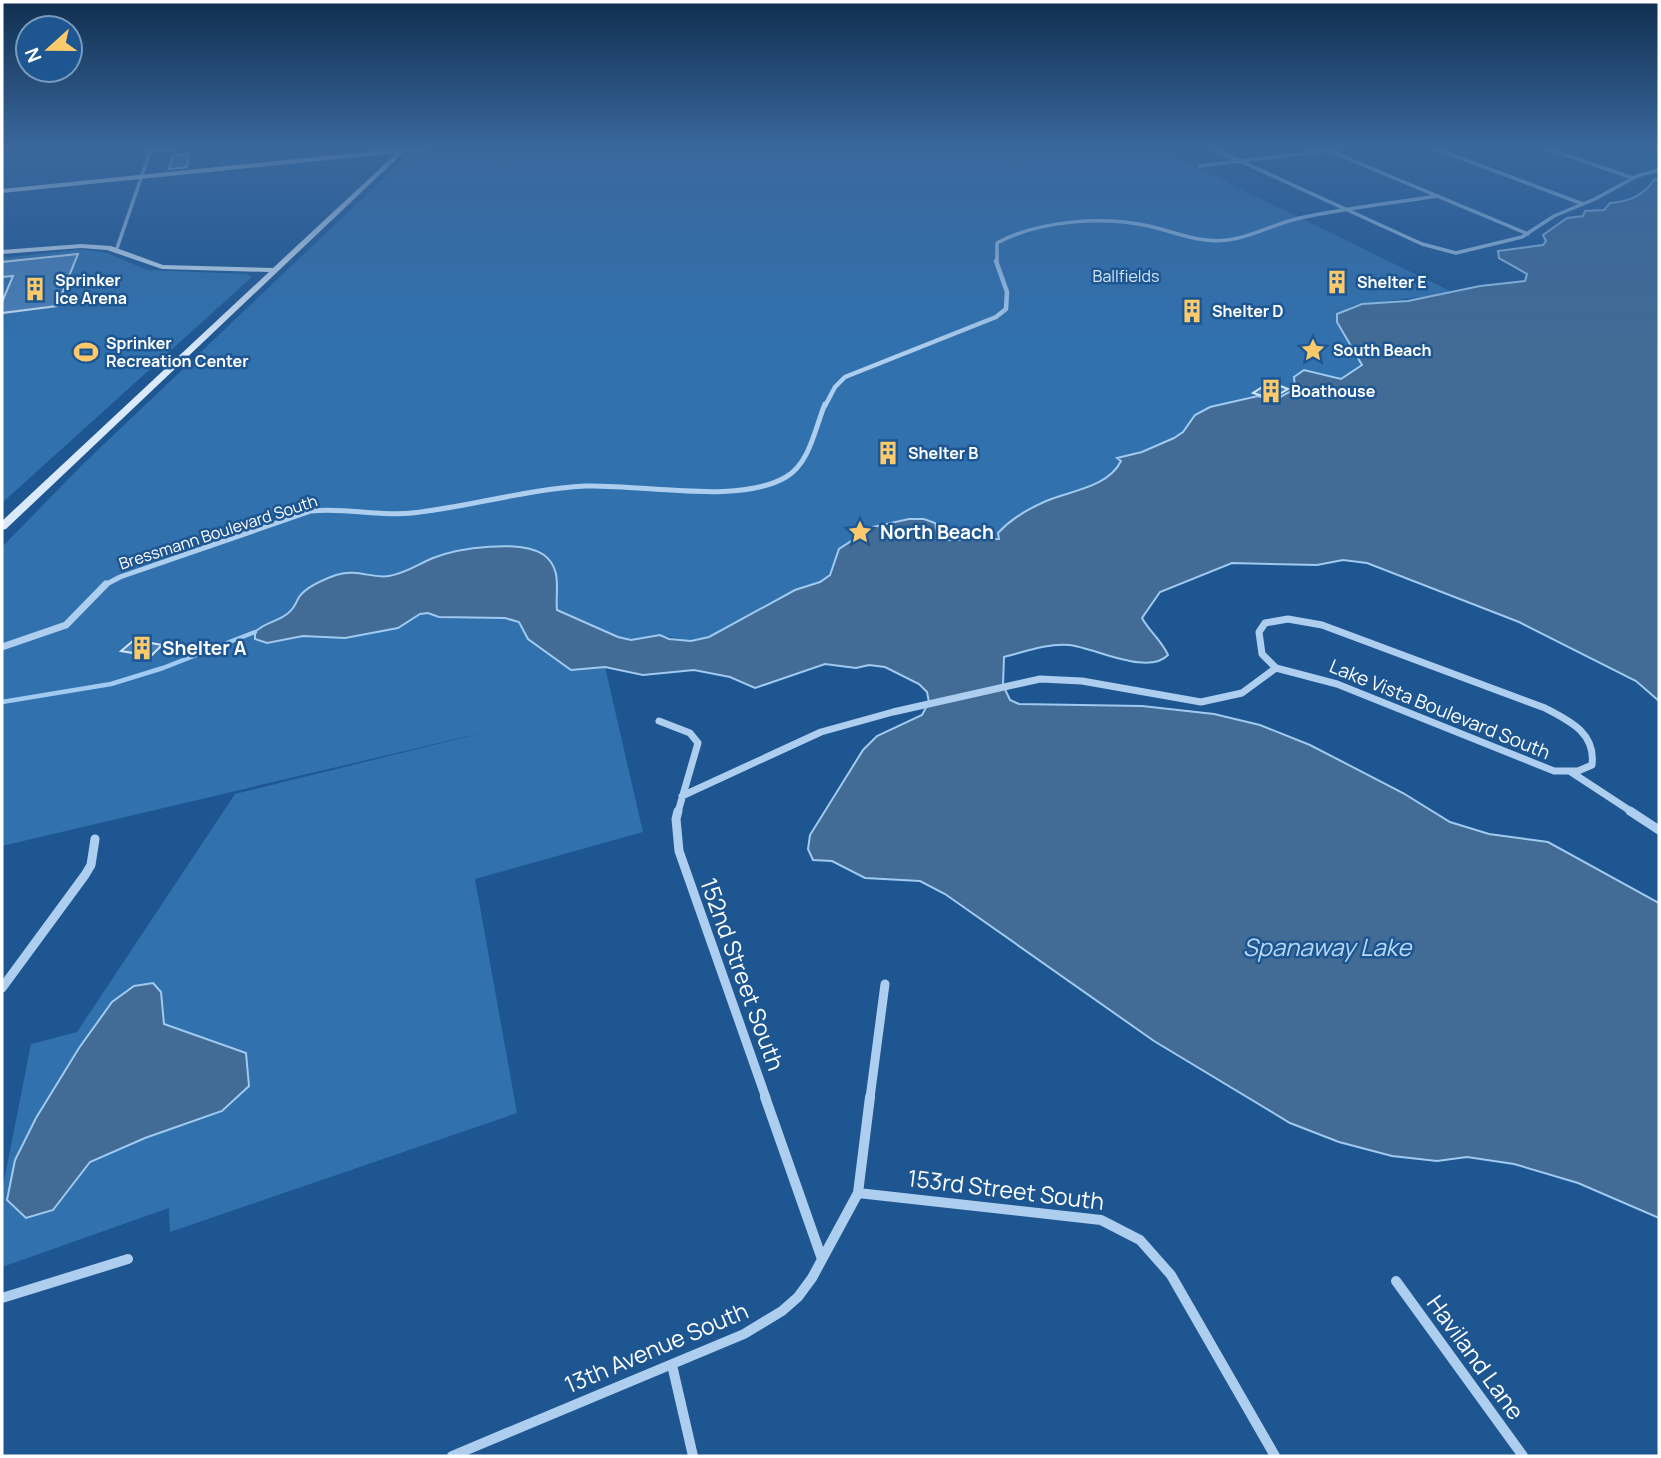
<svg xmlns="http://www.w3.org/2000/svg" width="1661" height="1458" font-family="Manrope,sans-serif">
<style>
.green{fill:#3071ae;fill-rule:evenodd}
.water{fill:#426b95;stroke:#a0caef;stroke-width:2}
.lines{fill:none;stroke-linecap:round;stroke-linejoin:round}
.stream{stroke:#a0caef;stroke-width:4.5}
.building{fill:#4a82b9;stroke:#d3e7fa;stroke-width:2}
.street-far5{stroke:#adceee;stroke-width:3.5}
.street-far4{stroke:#adceee;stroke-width:4.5}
.street-far3{stroke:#adceee;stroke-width:5}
.street-far2{stroke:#adceee;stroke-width:7}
.street-far1{stroke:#adceee;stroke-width:9}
.street{stroke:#adceee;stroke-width:10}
.secondary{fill:#daeafa;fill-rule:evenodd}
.primary{fill:#f4f9ff;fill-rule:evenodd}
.labels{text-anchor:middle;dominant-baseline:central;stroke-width:5;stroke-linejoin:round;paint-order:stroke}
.far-park-label{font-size:16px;fill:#d3e7fa;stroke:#1d5691}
.far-poi-label{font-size:16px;font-weight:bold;fill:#fff;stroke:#1d5691;text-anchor:start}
.far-street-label{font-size:16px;fill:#fff;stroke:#1d5691}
.poi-label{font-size:19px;font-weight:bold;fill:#fff;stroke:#1d5691;text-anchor:start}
.street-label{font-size:19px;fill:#fff;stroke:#1d5691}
.near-street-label{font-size:23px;fill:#fff;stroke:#1d5691}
.near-water-label{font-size:24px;font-style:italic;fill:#b9d8f5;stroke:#1d5691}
</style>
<rect width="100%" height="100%" fill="#1d5691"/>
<!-- green -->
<path class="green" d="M467,149H1159L1454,293L1354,305L1338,314L1337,322L1362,365L1341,379L1296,386L1273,401L1210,407L1195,416L1183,432L1174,438L1142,452L1118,457L1121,461C1101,501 1019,491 999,539C985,542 951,542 938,536L936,532L832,566L830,575L820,582L795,590L709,637L691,641L660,635L631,640L605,667L643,832L475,879L517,1113L170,1232L169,1208L2,1267V1191L31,1044L77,1032L235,794L490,731L2,846V547L81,466L408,155ZM153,983L161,992L163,1024L246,1053L145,1138L90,1162L15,1160L36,1118L112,1002L134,986Z
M81,249L107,253L147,270L247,274L252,277L2,503V258Z"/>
<!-- water -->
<path class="water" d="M1659,179V701L1636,681L1519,622L1367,563L1343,560L1317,565L1232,563L1160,592L1142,618C1149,631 1162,641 1168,655C1148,676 1096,648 1069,645C1048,643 1024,652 1004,657L1003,685L1010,700L1019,704L1142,706L1214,714L1260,725L1310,745L1403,793L1450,822L1489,834L1548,842L1659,903V1218L1578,1183L1514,1164L1467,1157L1437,1161L1392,1156L1339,1142L1290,1123L1154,1041L945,894L920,881L865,878L832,861L813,860L808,849L810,835L863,750L877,736L922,715L929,702L927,692L919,684L885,667L869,665L856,668L825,664L755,688L730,677L694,670L643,675L605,667L571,670L528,639L519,622L505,618L439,617L428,613L420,614L398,628L345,638L303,636L267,643L255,639V632C265,622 277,622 287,614C295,608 295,604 299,597C306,587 325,579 336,575C358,568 371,579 389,576C407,573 418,564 433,558C458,548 521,539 544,555C563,569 555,592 557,610L618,637L631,640L660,635L669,639L691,641L709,637L795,590L820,582L830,575L839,549L873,527L909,519H924L935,523L938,536L945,540L999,539L998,533C1010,520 1028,509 1044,502C1068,491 1108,488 1121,461L1117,458L1142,452L1174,438L1183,432L1195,415L1210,407L1258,396L1273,401L1295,389L1294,377L1304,370L1341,379L1362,365L1337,322V314L1362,304L1408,301L1480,286L1525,281L1527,274L1499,258L1498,251L1543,245L1546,241L1543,235L1567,218L1583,216L1585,211L1604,210L1610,203C1628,202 1644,195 1654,180Z
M153,983L161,992L164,1024L246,1053L249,1086L222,1111L145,1138L90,1162L53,1210L26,1218L7,1200L15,1160L36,1118L79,1048L112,1002L134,986Z"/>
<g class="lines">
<!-- stream -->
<path class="stream" d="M2,702L111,684L163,668L255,632"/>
</g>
<!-- building -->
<path class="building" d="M189,154L187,167L169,169L173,155Z
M78,254L57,306L2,313V302L13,276L2,277V262Z
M1270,382L1288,389L1271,399L1253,393Z
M134,640L162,645L151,656L121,651Z"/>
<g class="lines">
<!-- street-far5 -->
<path class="street-far5" d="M1214,149L1422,244L1456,253L1522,237L1554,216L1595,199L1637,176L1659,170
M1325,149L1528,234
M1436,149L1583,204
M1548,149L1633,178
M1656,149L1659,150
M151,151L177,149
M1199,166L1340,149
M116,251L151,149
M997,263V243C1040,220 1102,216 1149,226C1175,232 1201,244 1228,240C1253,237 1276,223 1300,218C1345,208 1392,203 1438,196"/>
<!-- street-far4 -->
<path class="street-far4" d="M825,406L835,387L845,377L996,317L1006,309L1007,292L996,261"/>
<!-- street-far3 -->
<path class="street-far3" d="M103,586L120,577L311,511C345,507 378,517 412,513C470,507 526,489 585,486C642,484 739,505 786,477C810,463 815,428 825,404"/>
<!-- street-far2 -->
<path class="street-far2" d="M1288,619L1322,625L1545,708C1570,721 1596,733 1592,765L1578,771H1554L1337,684L1276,668L1262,654L1259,632L1265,623Z
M2,647L66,625L106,584
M659,721L690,733L698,743L678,812
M1571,772L1632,812
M682,796L821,732L893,712L1040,679L1082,681L1201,702L1242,693L1276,668"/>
<!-- street-far1 -->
<path class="street-far1" d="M678,811L676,819L679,851L766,1098
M1630,811L1659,830
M2,988L85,875L91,865L95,839
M870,1098L885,984"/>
<!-- street -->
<path class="street" d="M765,1097L822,1259
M858,1193L1101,1220L1140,1240L1171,1275L1275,1456
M1396,1281L1523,1456
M2,1298L128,1259
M672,1365L693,1456
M452,1456L744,1334L782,1311L798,1297L812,1278L858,1193L870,1097"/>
<!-- secondary -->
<path class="secondary" d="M401,149H407L6,529L2,530V521L269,272L162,269L107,250L81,248L2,254V250L81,244L111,246L163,265L273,268Z"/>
<!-- primary -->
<path class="primary" d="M393,149H437L2,193V189Z"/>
</g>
<!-- sky -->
<linearGradient id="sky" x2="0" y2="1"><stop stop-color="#102f50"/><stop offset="0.42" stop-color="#3a689d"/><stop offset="1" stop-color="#3a689d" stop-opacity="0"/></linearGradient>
<rect width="1661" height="353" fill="url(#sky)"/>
<!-- icons -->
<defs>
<g id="building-bare" transform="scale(1.89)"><path d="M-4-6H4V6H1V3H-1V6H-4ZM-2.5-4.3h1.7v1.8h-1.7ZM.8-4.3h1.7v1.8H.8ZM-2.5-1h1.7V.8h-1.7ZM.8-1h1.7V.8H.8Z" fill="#fdca6b" stroke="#1d5691" stroke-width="2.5" paint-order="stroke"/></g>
<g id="sight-bare" transform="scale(1.89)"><path d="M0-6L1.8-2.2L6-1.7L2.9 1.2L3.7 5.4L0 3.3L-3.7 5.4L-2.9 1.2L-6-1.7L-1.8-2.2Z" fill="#fdca6b" stroke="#1d5691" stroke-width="2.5" paint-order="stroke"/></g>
<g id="stadium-bare" transform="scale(1.89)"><path d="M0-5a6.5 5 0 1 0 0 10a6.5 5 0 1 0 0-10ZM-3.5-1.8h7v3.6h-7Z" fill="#fdca6b" stroke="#1d5691" stroke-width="2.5" paint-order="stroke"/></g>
</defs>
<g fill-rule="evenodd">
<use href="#building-bare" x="1337" y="282"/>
<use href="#building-bare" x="35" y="289"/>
<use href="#building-bare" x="1192" y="311"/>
<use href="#sight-bare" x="1313" y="350"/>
<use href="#stadium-bare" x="86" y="352"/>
<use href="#building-bare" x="1271" y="391"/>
<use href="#building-bare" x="888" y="453"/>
<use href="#sight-bare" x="860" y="532"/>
<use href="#building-bare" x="142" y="648"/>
</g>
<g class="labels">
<!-- far-park labels -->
<g class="far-park-label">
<text x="1126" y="276">Ballfields</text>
</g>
<!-- far-poi labels -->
<g class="far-poi-label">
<text x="55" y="280">Sprinker<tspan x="55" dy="18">Ice Arena</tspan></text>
<text x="1357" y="282">Shelter E</text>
<text x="1212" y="311">Shelter D</text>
<text x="106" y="343">Sprinker<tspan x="106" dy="18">Recreation Center</tspan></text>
<text x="1333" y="350">South Beach</text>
<text x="1291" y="391">Boathouse</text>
<text x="908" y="453">Shelter B</text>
</g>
<!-- far-street labels -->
<g class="far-street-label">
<text transform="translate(218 532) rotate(-18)">Bressmann Boulevard South</text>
</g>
<!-- poi labels -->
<g class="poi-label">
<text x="880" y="532">North Beach</text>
<text x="162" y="648">Shelter A</text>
</g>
<!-- street labels -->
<g class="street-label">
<text transform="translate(1440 709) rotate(22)">Lake Vista Boulevard South</text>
</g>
<!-- near-street labels -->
<g class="near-street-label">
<text transform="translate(743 974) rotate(70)">152nd Street South</text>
<text transform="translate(1006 1189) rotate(7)">153rd Street South</text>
<text transform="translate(656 1347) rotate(-23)">13th Avenue South</text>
<text transform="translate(1476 1357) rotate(54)">Haviland Lane</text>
</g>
<!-- near-water labels -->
<g class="near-water-label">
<text x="1327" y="946">Spanaway Lake</text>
</g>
</g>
<!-- border -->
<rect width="1661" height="1458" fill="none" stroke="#ffffff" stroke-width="7"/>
<!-- north arrow -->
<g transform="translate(49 49) rotate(249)"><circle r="33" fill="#1d5691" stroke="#779abd" stroke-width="2"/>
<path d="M0-5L12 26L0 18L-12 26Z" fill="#fdca6b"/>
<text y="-10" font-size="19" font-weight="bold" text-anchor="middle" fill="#ffffff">N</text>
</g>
</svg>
